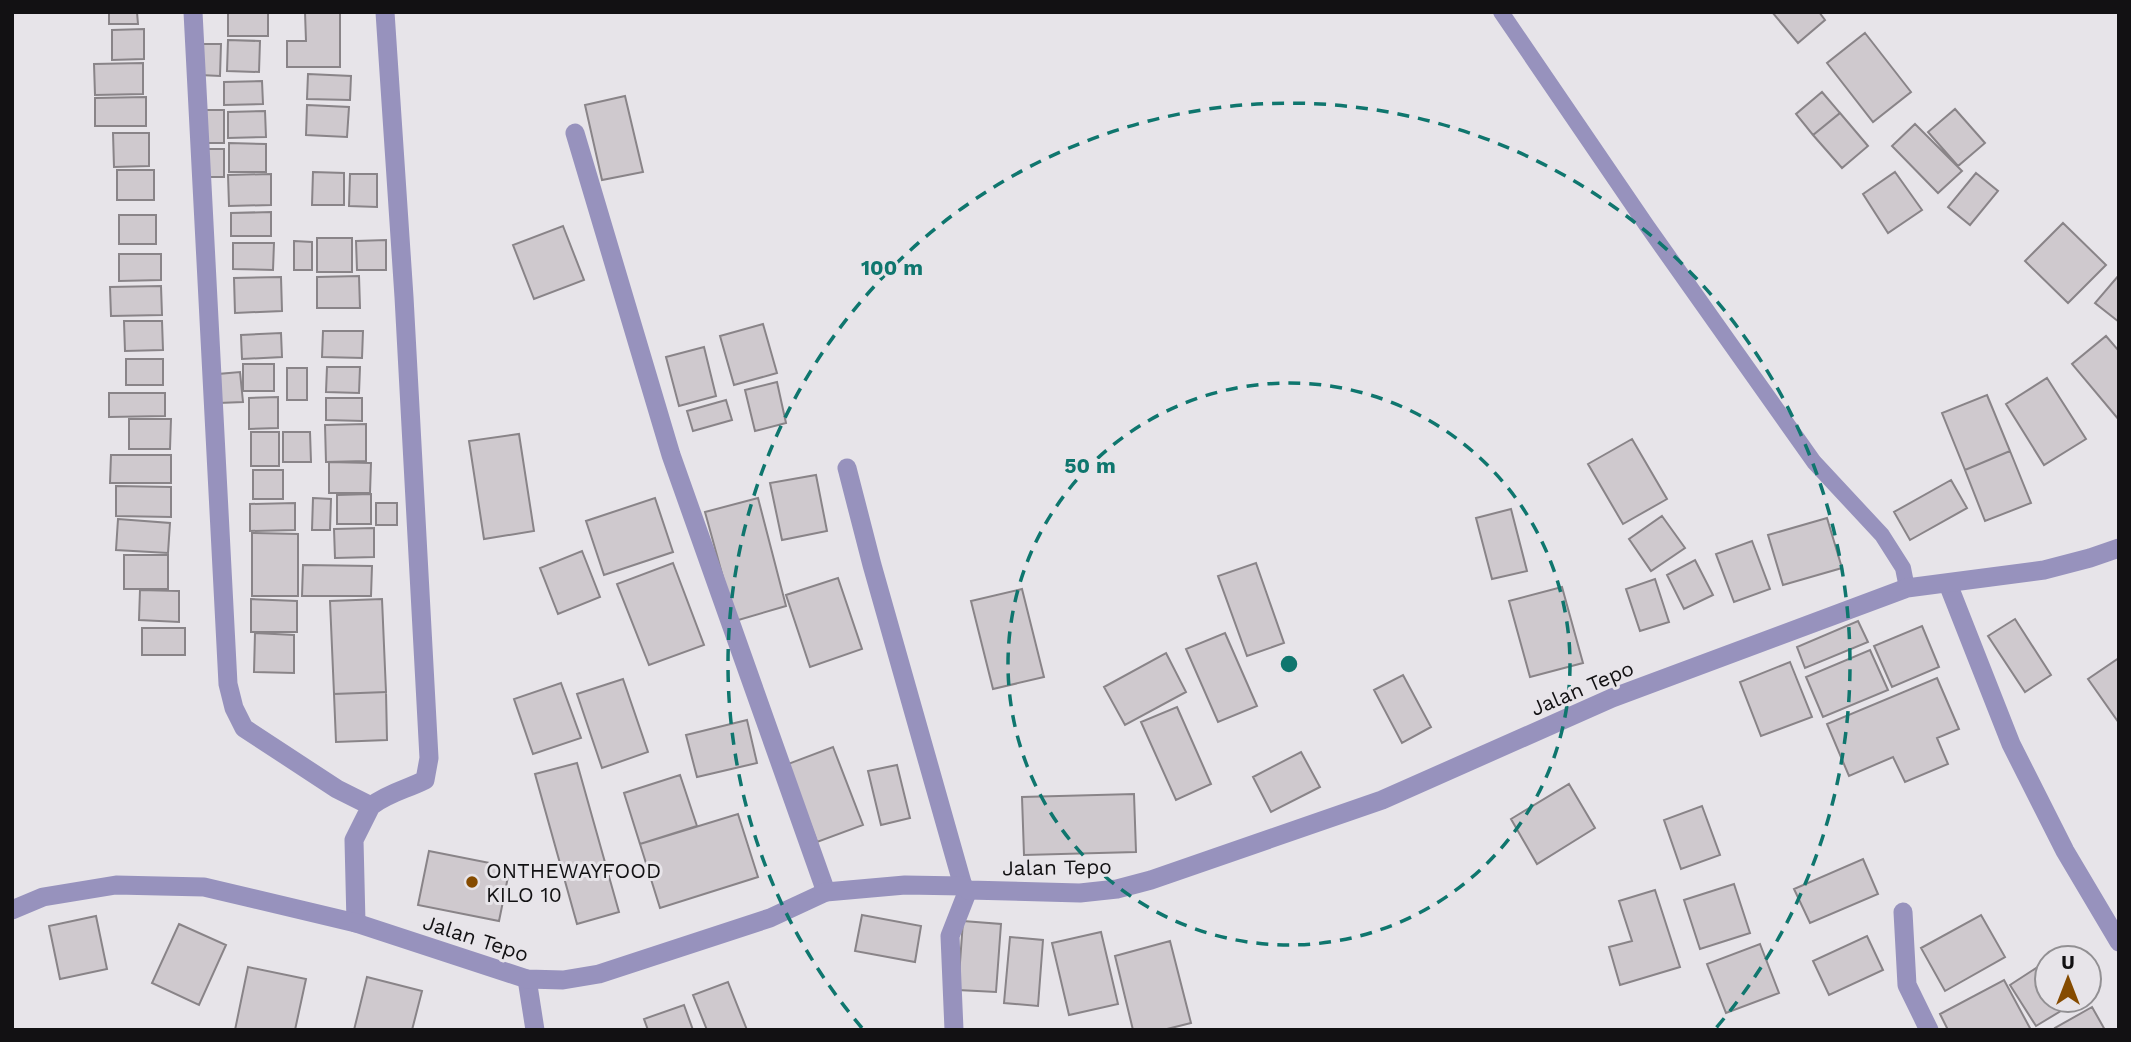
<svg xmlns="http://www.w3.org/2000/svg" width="2131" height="1042" font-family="'Work Sans',sans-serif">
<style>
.building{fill:#cfc9ce;stroke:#898488;stroke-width:2}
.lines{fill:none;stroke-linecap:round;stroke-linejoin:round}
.service{stroke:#9792bd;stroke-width:16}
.minor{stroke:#9792bd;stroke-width:19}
.tertiary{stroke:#9792bd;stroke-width:19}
.ring{fill:none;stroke:#0f766e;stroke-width:3.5;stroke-dasharray:12 9}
.poi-dot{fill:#854b00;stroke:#e7e4e9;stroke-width:2.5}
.labels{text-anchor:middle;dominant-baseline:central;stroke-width:6;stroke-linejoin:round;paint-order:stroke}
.street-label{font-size:21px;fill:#121113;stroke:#e7e4e9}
.poi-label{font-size:21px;fill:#121113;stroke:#e7e4e9;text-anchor:start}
.centre{fill:#0f766e;stroke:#e7e4e9;stroke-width:3.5}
.ring-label{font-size:21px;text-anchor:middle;font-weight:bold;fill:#0f766e;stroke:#e7e4e9;stroke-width:6;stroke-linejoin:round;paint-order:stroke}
</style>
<rect width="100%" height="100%" fill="#e7e4e9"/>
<!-- building -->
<path class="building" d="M109,12H137L138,24H109Z
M228,12H268V36H228Z
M305,12H340V67H287V41H306Z
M1772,12H1819L1825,20L1798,43Z
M144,29V59L112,60V30Z
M1865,33L1911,92L1873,122L1827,63Z
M228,40L260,41L259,72L227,71Z
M200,44H221L220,76L200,75Z
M143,63V94L95,95L94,64Z
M308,74L351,76L350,100L307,99Z
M262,81L263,104L224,105V82Z
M1822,92L1840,113L1813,135L1796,114Z
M625,96L643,172L602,180L585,105Z
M146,97V126H95V98Z
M307,105L349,107L347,137L306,135Z
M1955,109L1985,143L1958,166L1928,132Z
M204,110H224V143H204Z
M265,111L266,137L228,138V112Z
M1840,113L1868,146L1842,168L1813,135Z
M1915,124L1962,171L1938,193L1892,146Z
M113,133H149V166L114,167Z
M229,143L266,144V172H229Z
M206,149H224V177H206Z
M117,170H154V200H117Z
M313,172L344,173V205H312Z
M1895,172L1922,210L1888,233L1863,194Z
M1976,173L1998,191L1970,225L1948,207Z
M271,174V205L229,206L228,175Z
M350,174H377V207L349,206Z
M271,212V236H231V213Z
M119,215H156V244H119Z
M2063,223L2106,265L2068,303L2025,261Z
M563,226L584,280L534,299L513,245Z
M317,238H352V272H317Z
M386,240V270H357L356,241Z
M294,241L312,242V270H294Z
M233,243H274L273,270L233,269Z
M119,254H161V280L119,281Z
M2119,275V322L2095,303Z
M359,276L360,308H317V277Z
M281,277L282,311L235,313L234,278Z
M161,286L162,315L111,316L110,287Z
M124,321H162L163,350L125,351Z
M763,324L777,373L734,385L720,336Z
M323,331H363L362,358L322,357Z
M281,333L282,357L242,359L241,335Z
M2106,336L2119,351V420L2072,364Z
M704,347L716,396L679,406L666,357Z
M126,359H163V385H126Z
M243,364H274V391H243Z
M327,367H360L359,393L326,392Z
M287,368H307V400H287Z
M240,372L243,402L219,403L218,374Z
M2047,378L2086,439L2044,465L2006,404Z
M777,382L786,423L755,431L745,390Z
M109,393H165V416L109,417Z
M1987,395L2010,451L1965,470L1942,413Z
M278,397V428L249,429V398Z
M326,398H362V421L326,420Z
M726,400L732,420L693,431L687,411Z
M129,419H171L170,449H129Z
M366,424V461L326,462L325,425Z
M251,432H279V466H251Z
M283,432H310L311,462H283Z
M519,434L534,531L484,539L469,441Z
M1632,439L1667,499L1623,524L1588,464Z
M2010,451L2031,503L1985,521L1965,470Z
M111,455H171V483H110Z
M329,462L371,463L370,493H329Z
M253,470H283V499H253Z
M816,475L827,531L782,540L770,483Z
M1951,480L1967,508L1910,540L1894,512Z
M116,486L171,487V517L116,516Z
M371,494V524H337V495Z
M313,498L331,499L330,530H312Z
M655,498L673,552L604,575L586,521Z
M758,498L786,606L735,621L705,512Z
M295,503V530L250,531V504Z
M376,503H397V525H376Z
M1511,509L1527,571L1492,579L1476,518Z
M1662,516L1685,548L1651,571L1629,539Z
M1827,518L1842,568L1783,585L1768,535Z
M118,519L170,523L168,553L116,550Z
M374,528V557L335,558L334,529Z
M252,533L298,534V596H252Z
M1752,541L1770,589L1734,602L1716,554Z
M582,551L600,597L558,614L540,568Z
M124,555H168V589H124Z
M1695,560L1713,595L1684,609L1667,575Z
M673,563L704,645L649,665L617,584Z
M1256,563L1284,643L1247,656L1218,576Z
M303,565L372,566L371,596H302Z
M838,578L862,649L810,667L786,595Z
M1655,579L1669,622L1640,631L1626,589Z
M1562,587L1583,663L1530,677L1509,601Z
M1022,589L1044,677L993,689L971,601Z
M140,590L179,591V622L139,620Z
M251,599L297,601V632H251Z
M382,599L386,692L334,694L330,601Z
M2015,619L2051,675L2025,692L1988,636Z
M1858,621L1868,642L1805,668L1797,647Z
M1922,626L1939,667L1892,687L1874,646Z
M142,628H185V655H142Z
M255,633L294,635V673L254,672Z
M1225,633L1257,706L1218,722L1186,649Z
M1870,650L1888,690L1823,717L1806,677Z
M1166,653L1186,692L1125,725L1104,687Z
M2119,658V723L2088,679Z
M1790,662L1812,717L1761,736L1740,682Z
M1403,675L1431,727L1402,743L1374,690Z
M1937,678L1959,729L1937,738L1948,764L1905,782L1893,757L1849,776L1827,724Z
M623,679L648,752L602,768L577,694Z
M561,683L581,738L533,754L514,699Z
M386,692L387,740L336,742L334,694Z
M1177,707L1211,784L1176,800L1141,722Z
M747,720L757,763L697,777L686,735Z
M833,747L863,825L817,842L788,764Z
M1301,752L1320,787L1271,812L1253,777Z
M577,763L619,912L577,924L535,774Z
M897,765L910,818L881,825L868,771Z
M680,775L697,826L640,844L624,793Z
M1569,784L1595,828L1537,864L1511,819Z
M1134,794L1136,852L1024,855L1022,797Z
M1702,806L1720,855L1681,869L1664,820Z
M738,814L758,877L660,908L640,844Z
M429,851L510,867L499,921L418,905Z
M1863,859L1878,894L1810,923L1794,889Z
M1734,884L1750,933L1700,949L1684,900Z
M1655,890L1680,967L1620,985L1609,947L1632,941L1619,901Z
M862,915L921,926L915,962L855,951Z
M1981,915L2005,957L1945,991L1921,948Z
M96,916L107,969L60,979L49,926Z
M963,921L1001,924L996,992L958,990Z
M179,924L226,945L199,1005L152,983Z
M1101,932L1118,1004L1069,1015L1052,943Z
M1867,936L1883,970L1829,995L1813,961Z
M1010,937L1043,940L1038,1006L1004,1003Z
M1170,941L1191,1023L1163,1030H1133L1115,956Z
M1760,944L1779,993L1726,1013L1707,964Z
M2047,961V1000H2079L2036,1026L2010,985Z
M248,967L306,979L295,1030H235Z
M367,977L422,991L412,1030H354Z
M2004,980L2031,1030H1948L1940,1014Z
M728,982L747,1030H707L693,995Z
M684,1005L693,1030H648L644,1019Z
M2092,1007L2105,1030H2056L2055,1028Z"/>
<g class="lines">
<!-- service -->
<path class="service" d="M1501,12L1647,226L1814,462L1882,535L1903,568L1907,588"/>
<!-- minor -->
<path class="minor" d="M193,12L228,684L234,708L244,728L337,789L371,806C390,792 405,790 425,780L429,758L404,297L385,12
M575,133L671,455L826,892
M847,468L872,565L963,886
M1948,584L2011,744L2065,851L2119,942
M1903,912L1907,985L1929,1030
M356,923L354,840L371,806
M527,979L535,1030
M954,1030L950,936L968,890"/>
<!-- tertiary -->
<path class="tertiary" d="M12,910L43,897L116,885L204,887L356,923L527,979L563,980L599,974L770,918L826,892L905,885L963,886L968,890L1080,893L1117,889L1151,880L1382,800L1612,698L1907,588L2044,570L2090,558L2119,548"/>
</g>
<!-- distance rings -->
<g class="ring">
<circle cx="1289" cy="664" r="281"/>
<path d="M862 1028A561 561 0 1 1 1716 1028"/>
</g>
<!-- markers -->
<circle class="poi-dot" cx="472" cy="882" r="7"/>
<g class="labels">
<!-- street labels -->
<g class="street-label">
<text transform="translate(1582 688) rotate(-23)">Jalan Tepo</text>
<text transform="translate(1057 867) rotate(-1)">Jalan Tepo</text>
<text transform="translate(476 938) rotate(18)">Jalan Tepo</text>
</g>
<!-- poi labels -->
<g class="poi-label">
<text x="486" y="870">ONTHEWAYFOOD<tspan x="486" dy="24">KILO 10</tspan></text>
</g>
</g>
<circle cx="1289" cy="664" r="10" class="centre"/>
<g class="ring-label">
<text x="892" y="275">100 m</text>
<text x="1090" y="473">50 m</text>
</g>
<!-- border -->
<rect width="2131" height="1042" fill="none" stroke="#121113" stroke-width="28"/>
<!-- north arrow -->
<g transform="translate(2068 979)"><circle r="33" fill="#e7e4e9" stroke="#929093" stroke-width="2"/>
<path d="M0-5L12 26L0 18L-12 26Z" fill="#854b00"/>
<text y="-10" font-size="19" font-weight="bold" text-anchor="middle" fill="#121113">U</text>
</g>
</svg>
